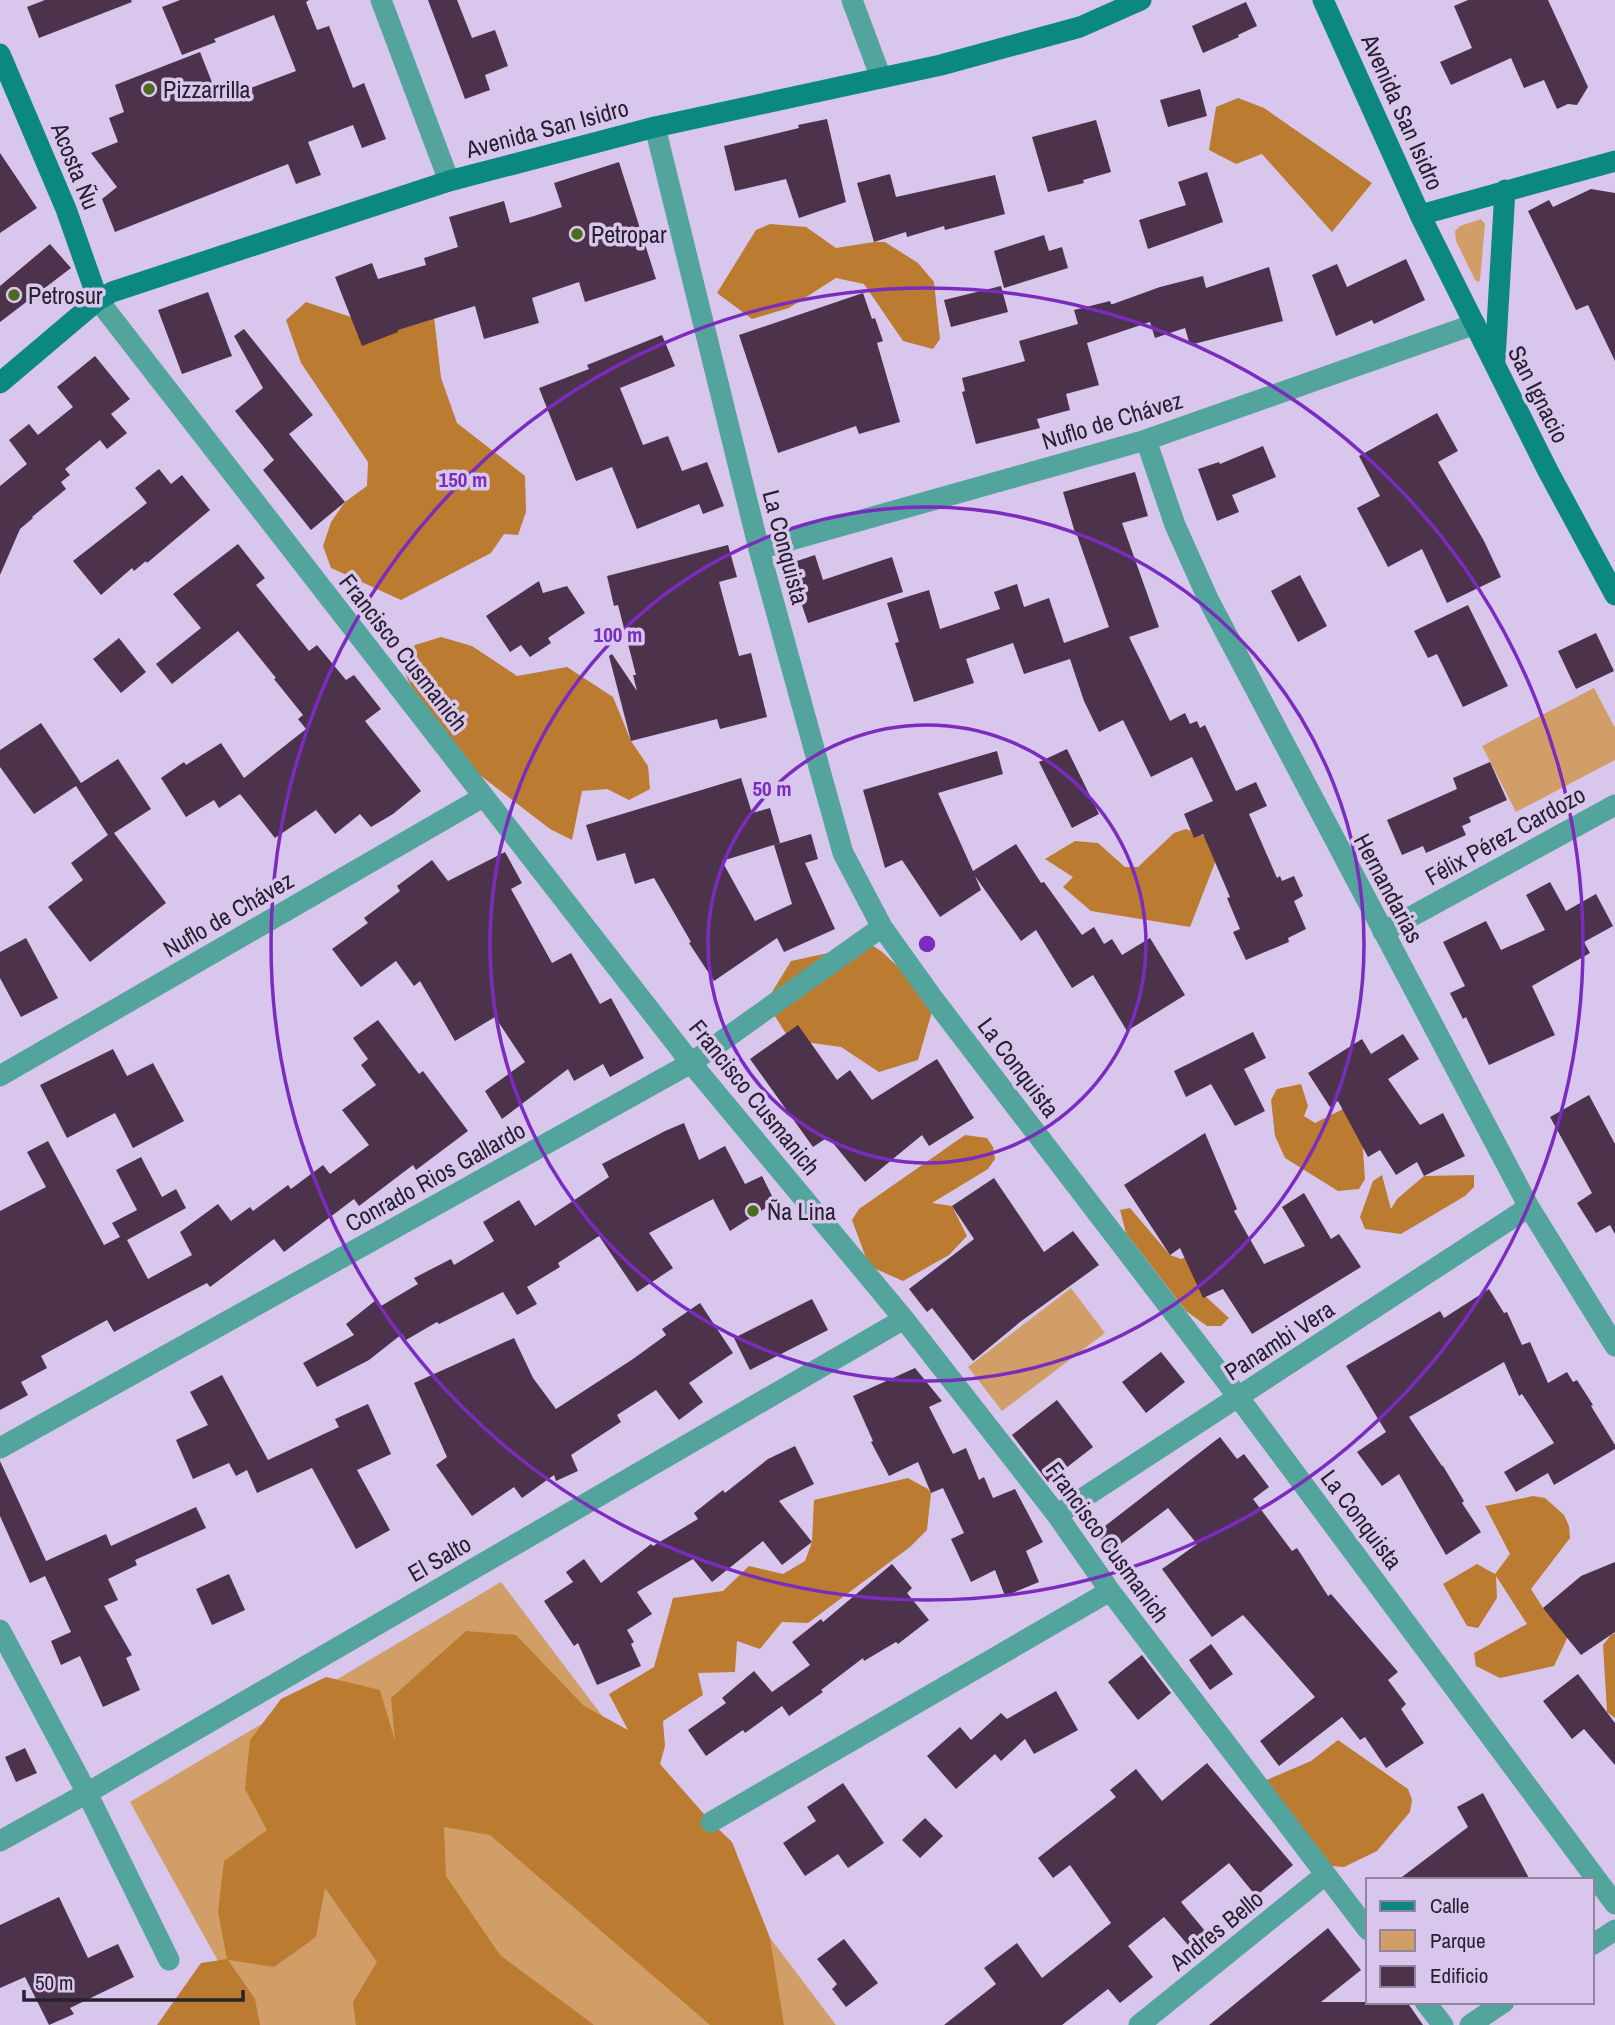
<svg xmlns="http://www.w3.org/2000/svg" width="1615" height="2025" font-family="'Archivo Narrow',sans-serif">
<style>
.green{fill:#d19e67}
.forest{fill:#bb7c31}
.building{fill:#4d324c}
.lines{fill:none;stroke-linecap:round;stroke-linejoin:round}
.street{stroke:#53a49c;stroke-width:21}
.secondary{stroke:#0b8981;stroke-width:21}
.ring{fill:none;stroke:#7b2cbf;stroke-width:3.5}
.poi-dot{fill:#4e6a1e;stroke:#d9c6ed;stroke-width:2.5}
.labels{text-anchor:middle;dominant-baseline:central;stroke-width:7;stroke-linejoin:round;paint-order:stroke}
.poi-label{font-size:24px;fill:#27202e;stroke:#d9c6ed;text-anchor:start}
.street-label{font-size:24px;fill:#27202e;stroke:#d9c6ed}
.centre{fill:#7b2cbf;stroke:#d9c6ed;stroke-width:3.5}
.ring-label{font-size:21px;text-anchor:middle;font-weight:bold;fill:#7b2cbf;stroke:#d9c6ed;stroke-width:7;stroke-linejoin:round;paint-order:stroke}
</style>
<rect width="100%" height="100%" fill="#d9c6ed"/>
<!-- green -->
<path class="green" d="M1481,219L1485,224L1480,280L1478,282L1475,280L1456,241L1455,231L1460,226Z
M1594,688L1615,728V760L1516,812L1482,746Z
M1071,1288L1105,1333L1002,1411L968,1367Z
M501,1582L836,2025H182L224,1972L130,1802Z"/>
<!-- forest -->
<path class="forest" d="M1238,98L1264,108L1372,183L1332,232L1262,154L1236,164L1209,150L1216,107Z
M770,224L806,227L836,248L874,242H885L918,263L934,282L940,339L933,349L903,341L864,284L836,278L789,308L752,319L717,293L756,230Z
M306,302L378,326L433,308L441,378L457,423L525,476L526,512L518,535L504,534L491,553L401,600L331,568L323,546L331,522L345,502L367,486L368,462L301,363L286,320Z
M441,637L472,646L517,676L567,667L613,697L631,741L648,766L650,789L629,800L607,789L582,791L572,840L550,829L441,745L400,664L415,645Z
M1186,829L1205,836L1216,860L1190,927L1091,911L1063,887L1073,877L1045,859L1075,841L1098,843L1125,867H1138L1174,833Z
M870,944L881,951L935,1001L918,1060L879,1072L841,1047L790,1040L766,1002L791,961Z
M1301,1084L1308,1106L1304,1116L1315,1123L1347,1107L1360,1108L1365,1179L1359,1189L1338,1191L1285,1158L1275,1136L1271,1100L1277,1089Z
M965,1135L987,1138L993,1147L995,1159L988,1169L932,1203L952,1206L967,1236L949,1255L903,1281L869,1266L852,1220L859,1209Z
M1382,1175L1391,1209L1397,1199L1424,1176L1474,1175V1187L1465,1196L1401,1234L1365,1229L1360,1217L1373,1181Z
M1130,1208L1170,1255L1181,1259L1206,1249L1203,1294L1229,1318L1221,1326H1207L1186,1311L1126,1233L1120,1210Z
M908,1478L928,1489L931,1493L927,1530L910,1547L808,1623L782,1622L760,1649L737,1641L735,1672L698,1673L703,1695L663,1721L665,1746L660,1764L711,1822L732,1842L770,1938L784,2025H710L490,1835L444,1827L446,1876L500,1955L594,2025H356L353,2002L377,1962L325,1888L316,1937L274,1967L228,1960L255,1999L260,2025H157L201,1963L227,1959L218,1912L224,1861L267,1830L245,1789L250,1740L281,1699L326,1677L380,1690L395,1741L391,1698L466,1631L516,1635L584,1706L628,1730L609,1694L654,1667L673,1598L723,1591L749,1566L783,1574L805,1561L812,1542L814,1500Z
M1533,1496L1545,1498L1564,1515L1569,1526L1570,1538L1531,1589L1543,1608L1571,1630L1554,1666L1500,1678L1476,1666L1474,1653L1527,1624L1496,1576L1497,1598L1478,1628L1467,1626L1443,1584L1477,1564L1495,1574L1510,1554L1485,1506Z
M1615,1633V1718L1607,1712L1603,1645L1611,1635Z
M1338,1740L1408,1789L1412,1800L1410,1812L1377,1851L1344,1867L1331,1866L1255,1785L1311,1761Z"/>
<!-- building -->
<path class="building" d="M45,0H131L132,2L39,38L27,7Z
M180,0H309L306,2L317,30L329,26L353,88L364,83L386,139L362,148L353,125L308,142L321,175L296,184L288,164L115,232L102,199L117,187L91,153L118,142L109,118L124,112L115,85L200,52L219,100L296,71L274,15L214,39L216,42L182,55L162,7Z
M428,0H457L472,38L495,30L508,66L485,75L490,90L465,99Z
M1468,0H1548L1588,87L1577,105L1568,104L1557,109L1544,80L1524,88L1511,58L1451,85L1440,62L1472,48L1454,6Z
M1246,2L1257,26L1238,35L1239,37L1203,53L1192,26Z
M1200,89L1207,116L1168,127L1160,100Z
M827,119L846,202L799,218L786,179L735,191L724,146L799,128L798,125Z
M1096,120L1111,172L1083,180L1084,183L1048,192L1032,137Z
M0,153L37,208L0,233Z
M619,162L656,279L585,302L579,282L532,298L539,323L484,339L475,306L398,330V332L362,346L335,277L372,263L378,279L426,265L424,258L458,247L449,217L504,201L510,223L534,216L562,207L554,183Z
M1207,172L1223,222L1148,249L1139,220L1186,205L1178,182Z
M890,174L896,197L995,175L1005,214L945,230L944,226L907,237L906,232L874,242L857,183Z
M1591,189L1615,193V361L1588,305L1576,310L1528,211L1549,200L1553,207Z
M1044,235L1049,251L1062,247L1068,268L1004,288L994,251Z
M50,244L71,268L0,322V286Z
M1406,259L1425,300L1374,324L1372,320L1336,336L1312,275L1337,264L1347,287Z
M1269,267L1283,321L1190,345L1185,328L1155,338L1150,322L1087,343L1099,385L1066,394L1070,410L1037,419L1040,428L976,444L962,392L965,391L962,378L1025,361L1019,341L1078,324L1074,310L1110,301L1111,304H1113L1160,287L1203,276L1206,288Z
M1001,286L1008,312L951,327L944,300Z
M208,292L232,356L182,374L158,310Z
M863,293L872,319L875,318L883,341L877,343L900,422L859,434L856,426L778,453L739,335Z
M244,329L313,415L289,434L345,502L311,530L263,470L274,460L235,411L263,388L234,336Z
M662,335L675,366L620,388L643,445L668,436L682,471L707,462L724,506L703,514L699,504L637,529L612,467L576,481L539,388L589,369L587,365Z
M95,356L130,399L111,414L127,433L107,449L100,440L65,469L70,475L61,482L66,489L32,517L33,518L20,529L0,575V486L27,464L9,440L29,424L38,435L73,407L57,387Z
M1437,413L1458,451L1438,462L1484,541L1501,577L1447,603L1422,549L1388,567L1357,508L1380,496L1359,456Z
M1263,446L1276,477L1232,495L1239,512L1217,521L1198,469L1219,462L1220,464Z
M159,469L171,484L182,475L210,510L147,563L146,561L134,571L132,568L101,595L73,561L147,503L135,488Z
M1135,472L1148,516L1122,523L1159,627L1129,637L1170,721L1185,713L1190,724L1197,721L1200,728L1205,725L1236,791L1256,782L1267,806L1249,814L1277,878L1280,876L1282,881L1294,876L1303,896L1294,901L1306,929L1288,938L1289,942L1246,960L1233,932L1240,929L1227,898L1230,897L1203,834L1194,838L1184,814L1213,801L1192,757L1151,777L1123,720L1099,732L1084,701L1070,659L1024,674L1013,643L966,659L974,683L914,702L895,643L899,642L887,603L929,590L940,629L1000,609L994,592L1017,584L1024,607L1049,598L1064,643L1109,627L1077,535L1076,536L1063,492Z
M238,544L265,578L256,585L309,651L317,645L346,680L354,675L381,709L365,721L421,791L393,814L371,827L360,814L335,834L316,810L275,838L240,794L219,808L214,800L186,817L161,778L184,762L186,765L221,743L244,778L306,729L298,719L303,715L274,679L276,678L238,631L172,684L156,664L201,628L173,594Z
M728,545L737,577L719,582L739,656L751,653L767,717L720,729L717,719L631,741L609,656L612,654L637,691L633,675H636L618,605L614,606L607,576Z
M815,555L823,580L892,557L903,592L808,623L788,564Z
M1300,575L1327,626L1298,642L1271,591Z
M539,581L543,593L567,586L585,613L548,638L551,643L530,657L521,645L510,652L486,616Z
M1468,605L1508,686L1463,707L1437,654L1428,658L1414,631Z
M1596,633L1614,671L1576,689L1558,651Z
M119,638L146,672L121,693L93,659Z
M41,723L81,783L118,759L151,809L114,833L166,903L90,962L48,907L83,880L71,863L108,835L76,786L34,814L0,767V750Z
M1067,749L1099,814L1072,828L1039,762Z
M997,751L1003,774L938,793L973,871L1016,844L1041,883L1044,882L1082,935L1094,927L1104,944L1112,939L1122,955L1150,938L1185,995L1127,1031L1093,975L1072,988L1036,930L1021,941L975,876L981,890L940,917L902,860L885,868L863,790Z
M1490,762L1507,800L1469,817L1471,822L1462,826L1466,835L1426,853L1423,846L1402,855L1387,820L1457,789L1453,778Z
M741,778L752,813L770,808L780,843L722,861L755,921L792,904L774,845L811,834L818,859L805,863L835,929L784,952L777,938L714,981L689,943L691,942L654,878L635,884L625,853L597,861L586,825Z
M505,852L522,883L511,889L552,963L571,953L600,1004L611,998L644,1058L610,1077L603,1064L574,1081L568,1069L502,1119L485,1091L525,1062L495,1017L455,1041L420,981L414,986L396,961L361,987L332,949L368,923L364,918L400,891L397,886L432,860L448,881Z
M1550,882L1566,911L1596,894L1613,926L1584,942L1590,953L1532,986L1555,1035L1489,1065L1466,1017L1463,1019L1450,993L1465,986L1443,942L1486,921L1501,950L1545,930L1526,895Z
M26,938L58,998L21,1017L0,978V952Z
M378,1020L419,1074L423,1071L468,1131L416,1170L413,1165L359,1206L354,1199L284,1252L274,1239L210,1287L207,1283L114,1332L107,1320L41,1356L47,1368L21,1382L28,1395L0,1410V1211L46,1187L27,1152L48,1141L104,1245L120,1237L112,1223L137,1210L116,1170L141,1157L162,1197L176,1189L186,1208L127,1240L148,1279L192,1255L180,1232L218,1204L231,1221L250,1207L253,1211L288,1185L291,1189L323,1165L330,1174L369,1145L342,1110L376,1085L361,1065L368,1059L353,1038Z
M798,1025L837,1080L850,1070L872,1100L937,1059L974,1118L929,1146L922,1135L865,1182L828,1137L813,1147L750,1059Z
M1253,1032L1266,1058L1244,1069L1265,1111L1235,1126L1211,1084L1186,1097L1174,1071Z
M1403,1034L1419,1059L1388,1079L1420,1125L1443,1113L1465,1156L1424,1176L1417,1162L1396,1175L1380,1150L1368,1157L1338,1101L1330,1107L1308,1073L1362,1039L1371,1054Z
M113,1049L127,1076L153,1063L184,1121L133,1148L115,1113L67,1138L40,1085Z
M1589,1095L1615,1144V1234L1610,1225L1596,1233L1577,1203L1592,1193L1550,1117Z
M684,1123L699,1160L725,1146L745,1184L762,1176L775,1202L730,1231L713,1199L649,1233L673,1268L637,1292L599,1236L558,1263L560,1267L527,1287L537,1304L517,1315L503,1292L439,1324L437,1322L406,1340L402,1334L369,1360L317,1387L303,1363L354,1335L346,1324L376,1300L381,1306L418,1284L414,1278L451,1259L454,1265L494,1241L483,1222L519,1200L535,1226L609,1177L602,1164L665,1131Z
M1205,1133L1237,1209L1234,1211L1264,1264L1305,1246L1282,1207L1304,1193L1331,1239L1339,1234L1361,1267L1252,1334L1223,1289L1203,1298L1180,1248L1170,1255L1124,1185Z
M994,1178L1044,1252L1073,1231L1099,1265L1020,1322L973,1361L932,1308L927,1312L909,1289L974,1239L952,1206Z
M1489,1289L1504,1313L1507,1312L1522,1345L1530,1342L1548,1383L1567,1372L1573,1382L1577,1380L1593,1405L1591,1406L1615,1445V1449L1554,1485L1548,1473L1516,1492L1504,1472L1554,1443L1522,1394L1519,1396L1504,1362L1409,1417L1442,1466H1443L1464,1501L1462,1503L1481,1532L1446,1555L1399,1474L1382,1486L1357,1452L1386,1432L1346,1366L1440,1311L1444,1318Z
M812,1299L828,1330L750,1370L734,1338Z
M700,1303L733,1353L689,1383L703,1402L679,1420L656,1390L617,1415L621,1422L571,1455L578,1471L556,1481L554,1475L522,1498L514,1487L472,1516L436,1465L447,1457L414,1383L514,1338L533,1378L556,1409L633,1359L666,1335L662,1329Z
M1161,1352L1185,1382L1146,1413L1122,1382Z
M915,1368L942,1401L929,1407L953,1454L966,1448L979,1480L984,1477L993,1498L1015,1489L1043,1542L1026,1551L1039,1582L1005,1596L995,1570L971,1582L951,1539L964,1533L943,1488L931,1493L918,1462L889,1476L871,1442L873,1441L853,1396Z
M222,1375L268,1460L339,1427L335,1419L368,1404L391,1454L357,1470L390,1530L356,1549L312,1468L257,1493L247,1470L236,1476L229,1463L193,1479L176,1440L208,1425L190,1392Z
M1057,1400L1093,1447L1048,1482L1012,1435Z
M1220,1437L1237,1459L1244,1454L1269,1487L1253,1499L1292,1551L1297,1548L1328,1596L1331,1594L1398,1672L1388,1680L1406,1704L1401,1709L1424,1743L1386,1768L1365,1737L1360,1740L1342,1717L1279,1766L1260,1741L1315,1697L1243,1615L1212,1637L1162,1569L1197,1544L1168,1508L1110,1552L1096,1533Z
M795,1446L814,1484L779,1501L812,1542L782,1565L763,1541L712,1582L693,1559L637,1592L652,1614L627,1630L634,1642L631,1644L641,1666L597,1685L578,1643L574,1646L544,1601L573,1582L566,1572L584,1559L601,1583L651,1544L653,1546L698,1519L694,1513L723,1490L725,1493L768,1459Z
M0,1461L46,1561L106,1534L111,1546L196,1507L206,1528L135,1560L137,1565L108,1579L118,1600L104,1606L132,1655L126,1658L140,1690L103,1707L80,1656L61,1665L51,1641L71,1632L45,1576L30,1583L0,1516Z
M1615,1562V1632L1581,1655L1543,1608L1581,1576Z
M892,1564L912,1588L907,1593L929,1620L898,1644L896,1642L864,1661L863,1658L821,1690L823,1692L789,1716L782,1706L745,1733L743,1730L706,1756L688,1730L726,1703L722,1698L754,1671L772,1692L810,1665L792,1642L821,1619L823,1622Z
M229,1574L245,1610L212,1625L196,1589Z
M1211,1644L1233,1674L1210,1690L1189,1660Z
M1142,1655L1171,1693L1138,1720L1108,1682Z
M1578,1674L1615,1723V1765L1584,1729L1572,1739L1543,1701Z
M1056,1691L1078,1730L1034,1754L1025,1739L1001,1761L995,1754L956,1789L927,1756L960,1727L971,1740L1001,1713L1007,1719Z
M25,1748L37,1773L16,1782L5,1757Z
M1207,1763L1293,1865L1256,1896L1229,1863L1181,1902L1205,1931L1188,1945L1164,1917L1128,1946L1153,1977L1120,2003L1108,1989L1062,2025H944L996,1984L984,1968L1017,1943L1042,1978L1111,1923L1070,1865L1053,1878L1038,1858L1116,1797L1110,1790L1136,1769L1162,1801Z
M843,1783L884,1843L848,1868L838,1854L805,1876L783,1843L816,1821L807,1807Z
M1483,1793L1530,1880H1398L1468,1827L1457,1807Z
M925,1818L943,1836L920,1858L902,1840Z
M59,1897L88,1958L118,1944L134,1977L70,2008L74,2014L49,2025L25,1977L0,1988V1925Z
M1328,1928L1361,1970L1321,2002H1407L1423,2025H1209Z
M844,1939L878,1983L846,2007L832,1989L837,1984L817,1959Z"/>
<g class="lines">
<!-- street -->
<path class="street" d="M381,0L449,181
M852,0L881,78
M655,127L759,549L824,785L843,853L882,927L935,1001L1239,1398L1615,1904
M98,300L691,1063L904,1319L1057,1515L1110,1591L1368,1930
M1146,440L1175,525L1209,601L1529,1207L1615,1346
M759,549L1146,440L1475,324
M1383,932L1615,805
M0,1076L483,797
M0,1448L691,1063L882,927
M1057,1515L1529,1207
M0,1630L87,1793L169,1960
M711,1822L1110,1591
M0,1841L87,1793L904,1319
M1592,1945L1615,1930
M1425,2002L1443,2025
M1139,2025L1325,1875
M1470,2025L1504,2002"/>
<!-- secondary -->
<path class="secondary" d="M1323,0L1420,215L1548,471L1615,595
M0,54L66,209L98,300
M1420,215L1615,161
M1495,360L1505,190
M0,383L98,300L112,292L449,181L655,127L941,65L1080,27L1141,0"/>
</g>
<!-- distance rings -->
<g class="ring">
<circle cx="927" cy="944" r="219"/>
<circle cx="927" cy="944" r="437"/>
<circle cx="927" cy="944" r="656"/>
</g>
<!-- markers -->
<g class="poi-dot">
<circle cx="149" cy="89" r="7"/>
<circle cx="577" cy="234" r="7"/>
<circle cx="14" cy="295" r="7"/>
<circle cx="753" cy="1211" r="7"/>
</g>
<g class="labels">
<!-- poi labels -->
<g class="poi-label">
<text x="163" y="89">Pizzarrilla</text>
<text x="591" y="234">Petropar</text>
<text x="28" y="295">Petrosur</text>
<text x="767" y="1211">Ña Lina</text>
</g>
<!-- street labels -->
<g class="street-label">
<text transform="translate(1403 112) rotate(66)">Avenida San Isidro</text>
<text transform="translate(547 128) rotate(-15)">Avenida San Isidro</text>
<text transform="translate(76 166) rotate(68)">Acosta Ñu</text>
<text transform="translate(1539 394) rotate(63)">San Ignacio</text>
<text transform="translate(1112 420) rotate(-17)">Nuflo de Chávez</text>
<text transform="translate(786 547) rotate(75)">La Conquista</text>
<text transform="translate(404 652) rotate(52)">Francisco Cusmanich</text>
<text transform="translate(1505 835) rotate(-29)">Félix Pérez Cardozo</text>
<text transform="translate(1389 888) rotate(62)">Hernandarias</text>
<text transform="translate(228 914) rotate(-30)">Nuflo de Chávez</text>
<text transform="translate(1019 1067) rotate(53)">La Conquista</text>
<text transform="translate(755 1097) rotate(51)">Francisco Cusmanich</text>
<text transform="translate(435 1176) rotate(-29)">Conrado Rios Gallardo</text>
<text transform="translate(1279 1340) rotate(-33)">Panambi Vera</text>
<text transform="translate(1362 1519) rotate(53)">La Conquista</text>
<text transform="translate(1108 1542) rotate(54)">Francisco Cusmanich</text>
<text transform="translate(439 1558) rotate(-30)">El Salto</text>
<text transform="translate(1216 1930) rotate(-39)">Andres Bello</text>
</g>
</g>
<circle cx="927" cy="944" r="10" class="centre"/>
<g class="ring-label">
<text x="463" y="487">150 m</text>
<text x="618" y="642">100 m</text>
<text x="772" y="796">50 m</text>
</g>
<!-- legend -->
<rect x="1366" y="1878" width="228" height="126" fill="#d9c6ed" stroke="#9284a1" stroke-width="2"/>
<rect x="1380" y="1901" width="35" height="10" fill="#0b8981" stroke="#9284a1" stroke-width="2"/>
<text x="1430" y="1913" font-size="21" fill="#27202e">Calle</text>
<rect x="1380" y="1930" width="35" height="21" fill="#d19e67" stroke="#9284a1" stroke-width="2"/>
<text x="1430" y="1948" font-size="21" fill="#27202e">Parque</text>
<rect x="1380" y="1966" width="35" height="21" fill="#4d324c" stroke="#9284a1" stroke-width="2"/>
<text x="1430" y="1983" font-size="21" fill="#27202e">Edificio</text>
<!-- scale -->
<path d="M24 1990v10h219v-10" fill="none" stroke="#27202e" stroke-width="3.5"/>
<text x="35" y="1990" font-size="21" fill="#27202e" stroke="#d9c6ed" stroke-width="5" paint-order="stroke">50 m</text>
</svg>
